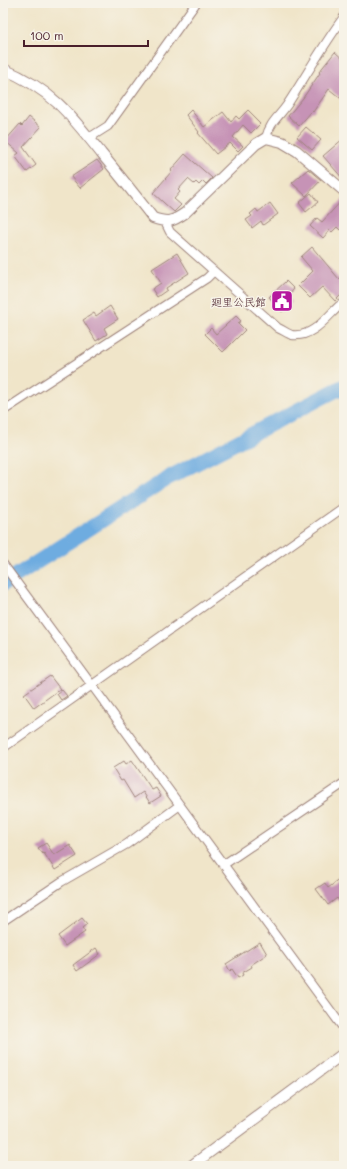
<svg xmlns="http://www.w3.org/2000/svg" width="347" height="1169" font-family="Mali,'Klee One',sans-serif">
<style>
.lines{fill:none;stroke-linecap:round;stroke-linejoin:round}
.river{stroke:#6eace0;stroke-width:15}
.building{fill:#c693b6}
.minor-casing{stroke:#9d827a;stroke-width:10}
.tertiary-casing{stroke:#9d827a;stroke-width:12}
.minor{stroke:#fff;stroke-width:8}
.tertiary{stroke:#fff;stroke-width:10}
.labels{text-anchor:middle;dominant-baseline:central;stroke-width:3;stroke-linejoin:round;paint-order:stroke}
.poi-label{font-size:11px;fill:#4a1f2b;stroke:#f7f3e8;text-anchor:end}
</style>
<rect width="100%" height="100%" fill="#f7f3e8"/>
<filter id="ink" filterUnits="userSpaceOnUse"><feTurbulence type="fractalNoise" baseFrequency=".025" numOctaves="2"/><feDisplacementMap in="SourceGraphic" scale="8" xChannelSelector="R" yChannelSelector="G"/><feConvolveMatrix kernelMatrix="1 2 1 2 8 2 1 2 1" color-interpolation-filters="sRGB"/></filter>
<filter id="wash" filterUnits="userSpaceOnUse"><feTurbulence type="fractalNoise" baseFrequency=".012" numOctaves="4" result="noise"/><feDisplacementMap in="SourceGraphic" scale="16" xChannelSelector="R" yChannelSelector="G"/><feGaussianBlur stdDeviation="0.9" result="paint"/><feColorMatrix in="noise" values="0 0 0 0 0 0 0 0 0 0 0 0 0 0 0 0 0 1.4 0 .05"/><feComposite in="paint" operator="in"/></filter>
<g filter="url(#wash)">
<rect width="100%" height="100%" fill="#f0e5c9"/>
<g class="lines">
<!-- river -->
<path class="river" d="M3,584L168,478L344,386"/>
</g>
<g id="blocks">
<!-- building -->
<path class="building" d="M335,52L344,60V101L329,89L313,112L312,111L299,126L288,116L303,98L320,73L319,72Z
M191,110L204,127L223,112L231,122L236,116L239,119L248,110L255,117L254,118L260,124L251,133L243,125L233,137L243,146L238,151L230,143L216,154L198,133L199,132L186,115Z
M29,117L41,127L23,147L36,165L27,172L15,156L19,153L5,141L20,124L22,126Z
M306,127L321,140L312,150L297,137Z
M344,138V180L323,156Z
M185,154L212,178L206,184L203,181L199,185L196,182L194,184L188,179L178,190L180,192L174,199L181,205L174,212L153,193L172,171L171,170Z
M97,160L104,169L80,188L71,177Z
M308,169L321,180L306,196L292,183Z
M311,193L318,202L306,212L299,203Z
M344,198V225L340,230L337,227L332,232L330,230L323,238L310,226L317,218L322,222Z
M270,203L278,214L263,225L261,221L252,228L246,220L252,216L250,214L256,209L258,212Z
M312,247L339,279L344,274V292L335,301L322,287L310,298L298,286L313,271L301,257Z
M177,253L189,273L166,288L167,290L157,297L152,289L161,283L152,269Z
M286,281L294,289L287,297L292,302L282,312L269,297Z
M110,306L118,319L104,328L107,334L96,341L83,320L94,313L96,316Z
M236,316L241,321L238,323L245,330L223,352L205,334L211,328L216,334Z
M50,676L60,689L34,708L24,694Z
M62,690L67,696L61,700L57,694Z
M132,760L152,790L156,788L161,796L150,803L143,792L134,798L123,780L121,781L113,768L124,761L126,764Z
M46,843L54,855L70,845L77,856L55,870L44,853L43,854L38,848Z
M344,876V907L337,898L328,905L316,889L325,883L328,888Z
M82,918L87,924L82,928L85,932L65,946L58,936Z
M260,942L267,954L251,965L252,967L242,973L243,975L238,978L232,969L230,971L226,964Z
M96,948L100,954L77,971L73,965Z"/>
</g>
</g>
<g filter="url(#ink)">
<use href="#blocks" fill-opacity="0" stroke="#9d827a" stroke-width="1"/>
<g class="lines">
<!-- minor casing -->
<g class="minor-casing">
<path id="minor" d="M89,138L108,126L196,3
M266,138C270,122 278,118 287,105C306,76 323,45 344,17
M165,222L170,232L278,328C283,330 288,334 292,335C312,338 326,318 339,306L344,303
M3,411L207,278L214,271
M3,564L344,1029
M3,748L344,507
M223,865L344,783
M3,921L61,882L127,844L180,805"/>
</g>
<!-- tertiary casing -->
<g class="tertiary-casing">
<path id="tertiary" d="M3,69C50,88 71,115 101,153C119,175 136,196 153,218C168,223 172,222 185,213L256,144L266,138L282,142L297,151L344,191
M191,1166L344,1053"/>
</g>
<!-- minor -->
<use href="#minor" class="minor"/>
<!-- tertiary -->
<use href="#tertiary" class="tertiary"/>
</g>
</g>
<!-- icons -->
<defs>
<g id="civic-square" transform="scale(1.15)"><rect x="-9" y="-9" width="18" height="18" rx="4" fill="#b5179e" stroke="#f7f3e8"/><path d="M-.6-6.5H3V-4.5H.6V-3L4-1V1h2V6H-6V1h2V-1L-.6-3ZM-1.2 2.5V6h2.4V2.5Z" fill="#fff"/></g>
</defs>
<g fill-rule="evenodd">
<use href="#civic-square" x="282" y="301"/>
</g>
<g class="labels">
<!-- poi labels -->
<g class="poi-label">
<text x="266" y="301">廻里公民館</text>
</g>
</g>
<!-- margin -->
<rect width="347" height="1169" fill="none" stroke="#f7f3e8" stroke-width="16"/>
<!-- scale -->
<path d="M24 40v6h124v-6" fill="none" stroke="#4a1f2b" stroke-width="2"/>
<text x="30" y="40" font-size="12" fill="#4a1f2b" stroke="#f7f3e8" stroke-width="3" paint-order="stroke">100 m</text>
</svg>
